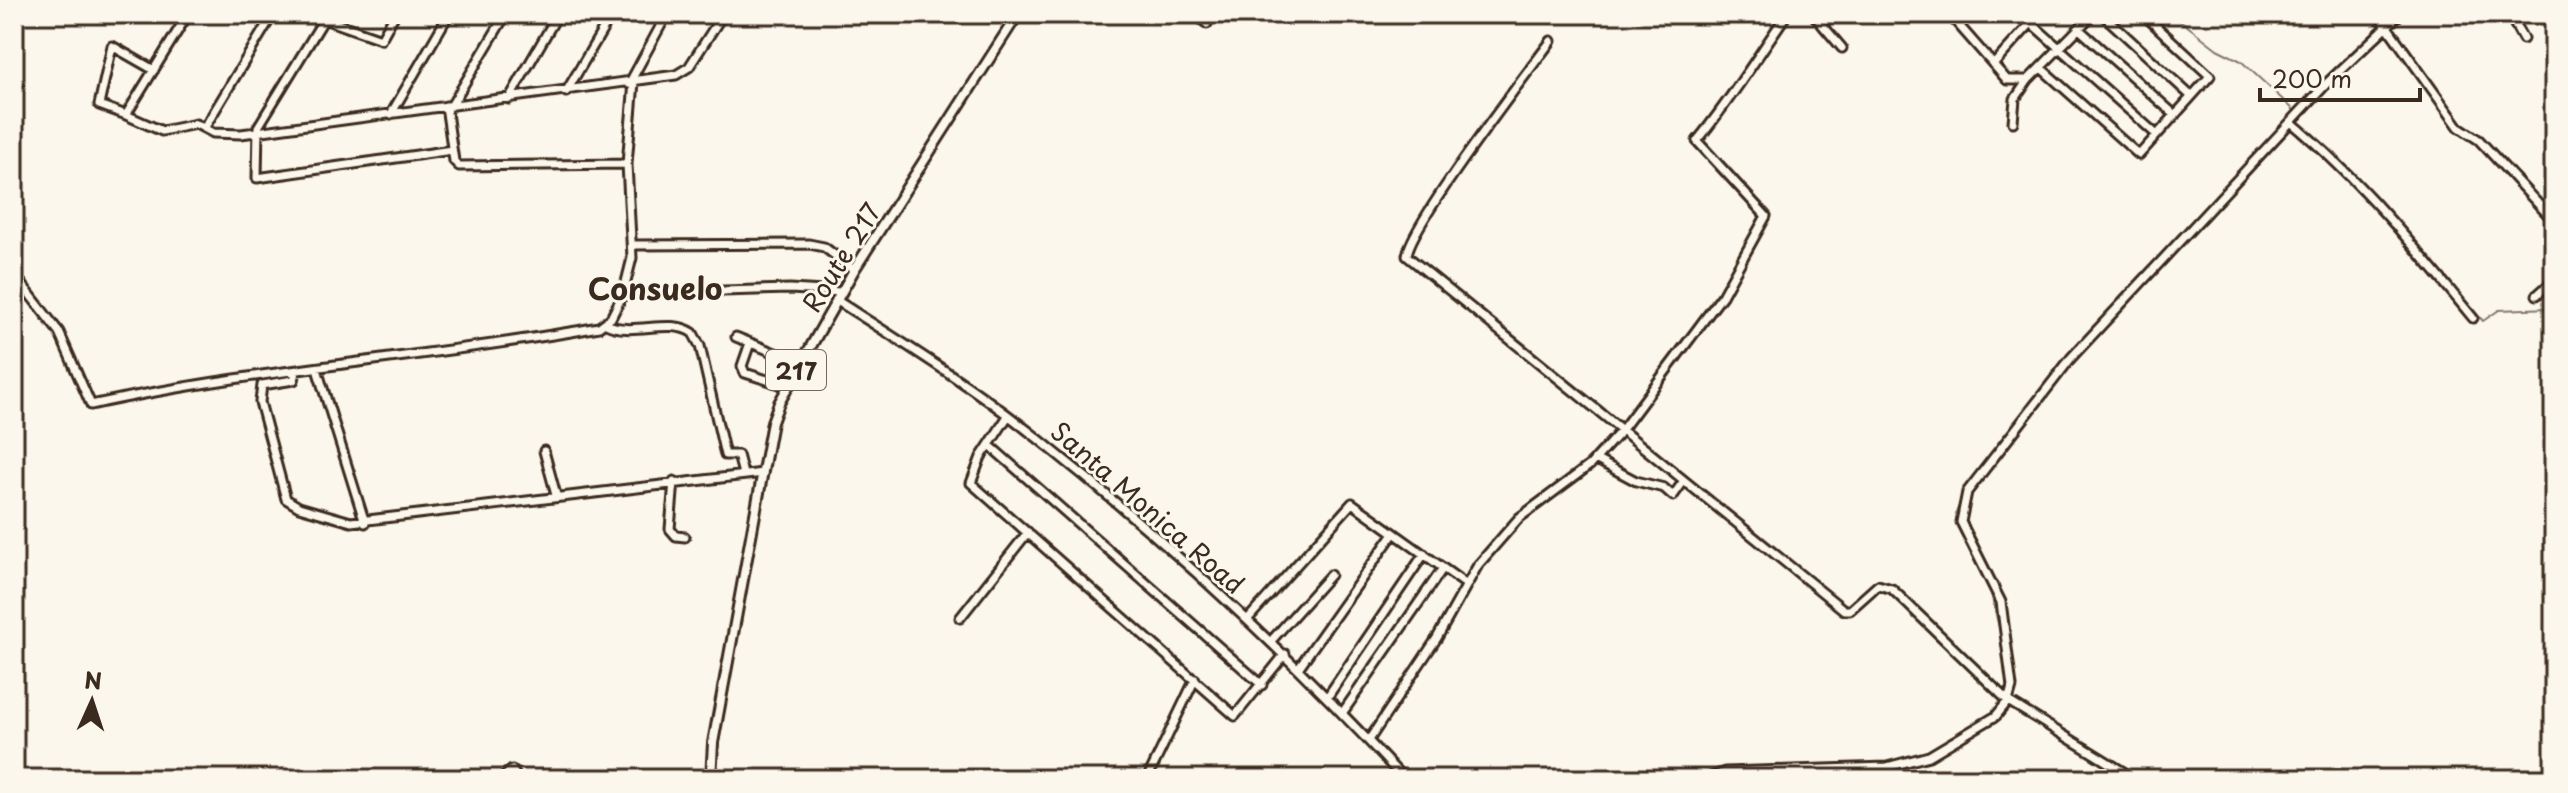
<svg xmlns="http://www.w3.org/2000/svg" width="2568" height="793" font-family="'Playpen Sans',sans-serif">
<style>
.lines{fill:none;stroke-linecap:round;stroke-linejoin:round}
.stream{stroke:#85796d;stroke-width:2}
.minor-casing{stroke:#3b2a1e;stroke-width:13}
.major-casing{stroke:#3b2a1e;stroke-width:14}
.minor{stroke:#fbf7ec;stroke-width:7}
.major{stroke:#fbf7ec;stroke-width:8}
.labels{text-anchor:middle;dominant-baseline:central;stroke-width:6;stroke-linejoin:round;paint-order:stroke}
.shield{fill:#fbf7ec;stroke:#75685c;stroke-width:2}
.shield-label{font-size:24px;font-weight:bold;fill:#3b2a1e}
.street-label{font-size:26px;fill:#3b2a1e;stroke:#fbf7ec}
.quarter-label{font-size:30px;font-weight:bold;fill:#3b2a1e;stroke:#fbf7ec}
</style>
<rect width="100%" height="100%" fill="#fbf7ec"/>
<filter id="ink" filterUnits="userSpaceOnUse"><feTurbulence type="fractalNoise" baseFrequency=".0125" numOctaves="2"/><feDisplacementMap in="SourceGraphic" scale="16" xChannelSelector="R" yChannelSelector="G"/><feConvolveMatrix kernelMatrix="1 2 1 2 8 2 1 2 1" color-interpolation-filters="sRGB"/></filter>
<g filter="url(#ink)">
<g class="lines">
<!-- stream -->
<path class="stream" d="M2172,14L2217,49L2241,61L2296,112
M2325,80L2392,14
M2297,121L2335,153L2372,195
M2424,253L2483,321L2499,310L2554,308
M1959,522L1956,513L1963,494
M1960,528L1989,585L2004,649
M1939,746C1969,728 2008,715 2007,675
M1921,754L1933,749"/>
<!-- minor casing -->
<g class="minor-casing">
<path id="minor" d="M188,14L126,115L162,131L196,124L213,133L241,134L676,75L689,67L723,14
M327,14L258,127L257,178L452,150
M1196,14L1207,24
M1813,14L1842,48
M1949,14L2007,80H2028
M2102,14L2191,96
M2378,14L2459,127L2479,140L2554,221
M2509,14L2523,39
M324,19L381,39L395,14
M2079,29L2175,115
M1551,41C1527,73 1408,228 1407,256L1844,610H1850L1878,585L1892,589L2008,701L2135,779
M1994,64L2031,23L2157,135
M2041,68L2139,155L2210,76L2143,14
M629,84L667,14
M566,92L612,14
M509,99L558,14
M446,106L454,161L459,166L627,164
M451,106L506,14
M391,114L449,14
M126,115L99,105L112,46L154,70
M2013,122L2015,99L2028,80L2093,14
M2291,122C2360,180 2416,248 2473,318
M205,127L273,14
M633,245L809,244L824,247L854,270
M14,274L59,332L91,405C258,368 431,358 599,327L611,318L623,294L632,258L627,164L634,82
M623,294L790,289L841,292
M2537,295L2554,280
M836,300C903,343 974,387 1036,437C1167,541 1291,656 1404,779
M606,324C633,337 669,317 693,333L700,346L725,455H738L743,474
M736,337L800,363
M750,343L742,366L745,373L786,386
M317,369L365,523
M296,372L294,380L262,385L260,402L286,499L299,507L351,522L763,473
M1008,416L981,457L971,483L1235,716L1285,654
M989,445L1262,685
M544,451L556,495
M1595,459L1636,481L1664,488L1673,496L1683,482
M674,481L670,529L676,536L685,537
M960,618L1028,532
M1247,620L1352,503L1464,583
M1271,641L1330,575
M1299,667L1394,533
M1328,696L1424,554
M1343,712L1443,568
M1369,740L1437,638L1478,565L1519,518L1590,465L1621,431L1722,296L1766,216L1697,141C1730,101 1757,57 1787,14
M501,779L512,770L518,779
M1147,779L1195,679
M1705,779L1725,772L1887,767L1929,756L1996,716L2008,701L2012,687L2001,602L1961,522L1967,492L2071,358L2327,83L2400,14"/>
</g>
<!-- major casing -->
<g class="major-casing">
<path id="major" d="M711,779L713,743L772,422L779,403L854,270L1018,14"/>
</g>
<!-- minor -->
<use href="#minor" class="minor"/>
<!-- major -->
<use href="#major" class="major"/>
</g>
</g>
<g class="labels">
<!-- shield labels -->
<rect class="shield" x="766" y="350" width="60" height="40" rx="6"/>
<g class="shield-label">
<text x="796" y="370">217</text>
</g>
<!-- street labels -->
<g class="street-label">
<text transform="translate(841 257) rotate(-58)">Route 217</text>
<text transform="translate(1148 507) rotate(41)">Santa Monica Road</text>
</g>
<!-- quarter labels -->
<g class="quarter-label">
<text x="655" y="287">Consuelo</text>
</g>
</g>
<!-- margin -->
<rect width="2568" height="793" fill="none" stroke="#fbf7ec" stroke-width="48"/>
<rect x="24" y="24" width="2520" height="745" fill="none" stroke="#3b2a1e" stroke-width="3" filter="url(#ink)"/>
<!-- north arrow -->
<g transform="translate(92 701) rotate(3)" stroke="#fbf7ec" stroke-width="6" paint-order="stroke">
<path d="M0-6L14 30L0 20L-14 30Z" fill="#3b2a1e"/>
<text y="-12" font-size="22" font-weight="bold" text-anchor="middle" fill="#3b2a1e">N</text>
</g>
<!-- scale -->
<path d="M2260 88v12h160v-12" fill="none" stroke="#3b2a1e" stroke-width="4"/>
<text x="2272" y="88" font-size="24" fill="#3b2a1e" stroke="#fbf7ec" stroke-width="6" paint-order="stroke">200 m</text>
</svg>
